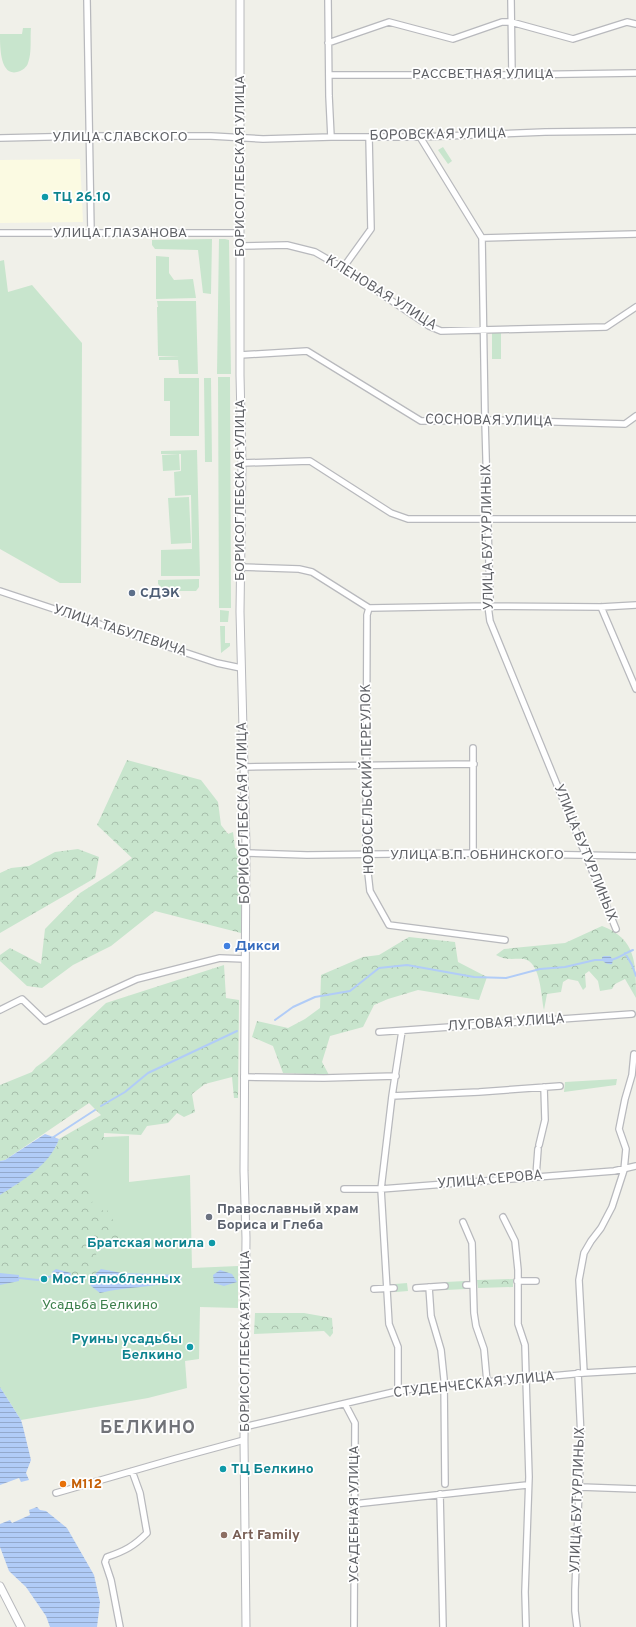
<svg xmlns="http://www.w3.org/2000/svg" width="636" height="1627" font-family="Overpass,sans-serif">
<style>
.commercial{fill:#fbfae2}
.green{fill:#c8e5cd}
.forest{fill:url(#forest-crowns)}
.water{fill:url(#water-rules)}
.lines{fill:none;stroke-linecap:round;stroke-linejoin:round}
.stream{stroke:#b1ccf7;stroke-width:2}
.minor-casing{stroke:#b8b9bd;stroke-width:8}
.tertiary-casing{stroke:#b8b9bd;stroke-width:9}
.minor{stroke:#fff;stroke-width:5.5}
.tertiary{stroke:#fff;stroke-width:7}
.culture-dot{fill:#0f9aa8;stroke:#fff;stroke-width:1.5}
.service-dot{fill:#5c6f8a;stroke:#fff;stroke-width:1.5}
.shop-dot{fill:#3f7fe0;stroke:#fff;stroke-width:1.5}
.worship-dot{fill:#6b7280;stroke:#fff;stroke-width:1.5}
.food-dot{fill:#e8710a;stroke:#fff;stroke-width:1.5}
.education-dot{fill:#8d6e63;stroke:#fff;stroke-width:1.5}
.labels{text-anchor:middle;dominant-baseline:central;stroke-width:3.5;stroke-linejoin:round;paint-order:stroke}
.street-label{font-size:14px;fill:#606267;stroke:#fff}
.culture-label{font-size:14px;font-weight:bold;fill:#0d838f;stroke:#fff;text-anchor:start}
.service-label{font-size:14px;font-weight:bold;fill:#4e5e75;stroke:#fff;text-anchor:start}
.shop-label{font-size:14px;font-weight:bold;fill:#366cbe;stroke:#fff;text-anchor:start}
.worship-label{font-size:14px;font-weight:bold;fill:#5b616d;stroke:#fff;text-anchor:start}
.park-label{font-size:14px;fill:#3e804d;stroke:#fff}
.food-label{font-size:14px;font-weight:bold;fill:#c56008;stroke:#fff;text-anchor:start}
.education-label{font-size:14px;font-weight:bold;fill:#785e54;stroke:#fff;text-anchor:start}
.district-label{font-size:18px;font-weight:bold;letter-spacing:1px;fill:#717379;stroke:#fff}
</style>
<defs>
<pattern id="forest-crowns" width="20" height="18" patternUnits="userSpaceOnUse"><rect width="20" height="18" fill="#c8e5cd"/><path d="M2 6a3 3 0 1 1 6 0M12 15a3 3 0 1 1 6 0" fill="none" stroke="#a6bdaa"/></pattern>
<pattern id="water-rules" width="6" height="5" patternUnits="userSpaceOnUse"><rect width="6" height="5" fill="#b1ccf7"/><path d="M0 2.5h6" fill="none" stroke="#93a9cc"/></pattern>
</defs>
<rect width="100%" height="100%" fill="#f0f0e9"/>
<!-- commercial -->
<path class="commercial" d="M80,159L83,222L0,223V160Z"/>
<!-- green -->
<path class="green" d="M23,28H31C30,38 32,53 28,63C27,67 22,71 17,72C0,76 0,47 0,34H22Z
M443,147L452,161L448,164L438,150Z
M212,239L211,294L203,293L198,250L155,249L152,245V240Z
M219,239H225L229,240L231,374H217Z
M156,256L169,257V273L174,280L193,279L196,298L156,299Z
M4,260L8,292L32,285L82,343L81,583H60L0,549V261Z
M157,301H196L198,374H179L178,360H159V357L180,356L179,307H158Z
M157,307H179L180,356H158Z
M492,333H501V359H492Z
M218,377H230L231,608H219Z
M164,378H199V436H170V401H164Z
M204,378H211L212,462H205Z
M197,450L200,576H161V550L192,549L191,495L175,496L174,472L181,471V454H161V451Z
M179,454L180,470L163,471L162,455Z
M189,497L191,543L171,544L168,498Z
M199,579V587L196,591H165L158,584V580Z
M220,610L229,611L228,622H220Z
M220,626H225V643H230V646L221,653Z
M617,1079L616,1085L564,1092L565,1082Z
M129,1136V1182L190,1175L192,1268L238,1266V1308L200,1307L199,1359L185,1361L187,1388L148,1398L21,1420L0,1387V1195C19,1183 52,1161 59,1139Z
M465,1281L466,1289L446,1290V1282Z
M407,1283L408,1291L396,1292L395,1284Z"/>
<!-- forest -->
<path class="forest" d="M127,760L201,780L218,802L221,825L228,834L233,832L235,848L242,852L243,921L241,933L155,911L111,946L73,965L42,988L27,986L0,961V955L10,948L41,964L45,929L80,893L110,874L132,858L97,825Z
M78,849L99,857L95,878L0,933V873L11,868L29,866L55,852Z
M602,926C636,939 636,962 636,998L625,979L615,984L612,989L600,991L598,981L589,971L585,974L586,987L583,990L578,981L568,979L563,982L561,992L547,994L544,1010C541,997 541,962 524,959C514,958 506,961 496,955L504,949L565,943Z
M409,937L455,942L458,962L487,977L479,1000L418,990L388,999L374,1005L363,1027L330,1036L322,1062L329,1075L283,1073L273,1046L252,1037L257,1021L288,1028L305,1019L320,1008L321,975L363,957L379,955Z
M224,965L226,998L239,1000L238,1098H234L232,1077L205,1084L192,1094L195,1112L184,1117L177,1113L168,1123L147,1126L141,1135L104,1133L103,1155L88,1156L93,1211L107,1210L121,1234L117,1245L95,1251L101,1269L88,1280L56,1269L52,1272L16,1267L0,1271V1195L24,1180L43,1163L56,1148L59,1139L101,1115L89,1103L5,1160L0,1161V1085L32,1072L36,1067L46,1060L106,1003Z
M513,1279V1287L478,1288L477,1280Z
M255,1313H304L332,1318L333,1333L330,1337L324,1331L254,1334Z"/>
<!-- water -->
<path class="water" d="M604,956H610L613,960L612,964C607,965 602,962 602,957Z
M45,1134L59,1139C50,1165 22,1181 0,1195V1161L5,1160Z
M56,1269L71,1273L70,1280L66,1284L55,1283L52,1279V1272Z
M101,1269L122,1273L182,1275L181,1280C154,1288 127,1286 100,1293L91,1286L88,1280Z
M220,1270L232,1274L237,1282L224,1286L214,1283L213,1275Z
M0,1273L19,1275V1281L0,1285Z
M0,1387L21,1420L23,1427L31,1460L26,1473L29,1480L21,1482L19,1478L0,1485Z
M37,1507L40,1510L46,1511L67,1528L94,1575L100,1602L97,1627H50L46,1616L26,1587L9,1571L0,1547V1524L10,1520L12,1523L30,1515L29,1510Z"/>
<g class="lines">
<!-- stream -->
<path class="stream" d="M625,953L632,965L636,976
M611,960C618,959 625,953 633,950
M275,1020L293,1007L315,997L350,991L379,968L407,965L474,977L506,978L540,969L565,967L595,960H604
M101,1106L125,1092L148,1073L237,1031
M52,1138L95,1110
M19,1278L38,1280L52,1276"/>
<!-- minor casing -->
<g class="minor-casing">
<path id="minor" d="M87,0L91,232
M328,0L329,96L331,137
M511,0L512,74
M328,43L389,22L453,39L502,22H511L573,39L627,22L636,24
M330,75H505L636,73
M420,137L482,238L485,421L490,598L488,606L490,621L616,929
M0,138L89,136H211L263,139L331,137H420L545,132L636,131
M0,233H240
M482,238L636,234
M241,246L287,245L315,252L343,268L429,326L441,331L606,327L636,307
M343,268L371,229L369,137
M240,355L307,351L421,421L491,420L625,424L636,416
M242,463L310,461L391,513L408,519H636
M240,567L299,569L312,572L369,608L488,606L601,607L636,605
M0,591L217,663L241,668
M601,607L636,689
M369,608L367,615L366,855L370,891L389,925L505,940
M244,767L474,764
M246,853L307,855L473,853L636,856
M473,853V748
M0,1010L22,999L45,1021L137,979L220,958L245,959
M379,1032L632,1014
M244,1077L324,1078L396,1076
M392,1096L479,1092L560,1086
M539,1145L545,1120L544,1087
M536,1176L538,1149
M344,1189H381L614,1171L636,1166
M503,1217L515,1241L518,1270V1324L525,1345L529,1477L525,1592L526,1627
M463,1222L472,1243L474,1313L476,1326L484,1349L487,1382
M517,1281H536
M466,1285H473
M429,1287L431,1316L441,1350L444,1379L445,1484
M416,1288L445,1286
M374,1289L394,1288
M584,1373L579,1280L584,1253L591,1241L601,1228L612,1207L624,1170L626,1149L619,1129L625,1099L632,1075L634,1054
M398,1391V1347L389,1324L381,1189L392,1096L402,1031
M345,1404L355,1423L354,1627
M244,1427L398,1391L419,1388L584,1373L636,1370
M580,1487L636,1489
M56,1493L174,1459L244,1440
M440,1494L443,1627
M354,1504L527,1485
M120,1627L111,1580L105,1562L107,1557C125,1551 134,1546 147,1533L140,1493L132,1471
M577,1627L575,1611V1590L581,1438L578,1373"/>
</g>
<!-- tertiary casing -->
<g class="tertiary-casing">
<path id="tertiary" d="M240,0V375L242,463L240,612L246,846L244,1171L246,1238L244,1440L246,1627
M0,1586L21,1627"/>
</g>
<!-- minor -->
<use href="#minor" class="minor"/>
<!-- tertiary -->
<use href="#tertiary" class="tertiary"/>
</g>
<!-- markers -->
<g class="culture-dot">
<circle cx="45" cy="197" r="4"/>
<circle cx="212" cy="1243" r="4"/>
<circle cx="44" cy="1279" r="4"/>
<circle cx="190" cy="1347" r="4"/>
<circle cx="223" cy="1469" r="4"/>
</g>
<circle class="service-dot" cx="132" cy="593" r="4"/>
<circle class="shop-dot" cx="227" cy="946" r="4"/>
<circle class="worship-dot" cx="209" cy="1217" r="4"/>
<circle class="food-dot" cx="63" cy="1484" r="4"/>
<circle class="education-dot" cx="224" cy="1535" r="4"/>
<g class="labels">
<!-- street labels -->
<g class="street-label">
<text x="483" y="74">РАССВЕТНАЯ УЛИЦА</text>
<text transform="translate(438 135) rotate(-1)">БОРОВСКАЯ УЛИЦА</text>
<text x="120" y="137">УЛИЦА СЛАВСКОГО</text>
<text transform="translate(240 166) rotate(-90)">БОРИСОГЛЕБСКАЯ УЛИЦА</text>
<text x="120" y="233">УЛИЦА ГЛАЗАНОВА</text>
<text transform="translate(381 293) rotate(32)">КЛЕНОВАЯ УЛИЦА</text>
<text transform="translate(489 421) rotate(1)">СОСНОВАЯ УЛИЦА</text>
<text transform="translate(240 490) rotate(-90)">БОРИСОГЛЕБСКАЯ УЛИЦА</text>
<text transform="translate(488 537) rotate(-91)">УЛИЦА БУТУРЛИНЫХ</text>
<text transform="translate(120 631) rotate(18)">УЛИЦА ТАБУЛЕВИЧА</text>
<text transform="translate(368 779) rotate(-91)">НОВОСЕЛЬСКИЙ ПЕРЕУЛОК</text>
<text transform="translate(244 813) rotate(-91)">БОРИСОГЛЕБСКАЯ УЛИЦА</text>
<text transform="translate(585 853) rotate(68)">УЛИЦА БУТУРЛИНЫХ</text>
<text x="477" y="855">УЛИЦА В.П. ОБНИНСКОГО</text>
<text transform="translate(506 1023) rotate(-4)">ЛУГОВАЯ УЛИЦА</text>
<text transform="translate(490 1180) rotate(-5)">УЛИЦА СЕРОВА</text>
<text transform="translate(245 1341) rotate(-90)">БОРИСОГЛЕБСКАЯ УЛИЦА</text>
<text transform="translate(474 1385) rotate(-6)">СТУДЕНЧЕСКАЯ УЛИЦА</text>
<text transform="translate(578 1500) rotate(-88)">УЛИЦА БУТУРЛИНЫХ</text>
<text transform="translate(354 1514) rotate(-90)">УСАДЕБНАЯ УЛИЦА</text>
</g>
<!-- culture labels -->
<g class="culture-label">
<text x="53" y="197">ТЦ 26.10</text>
<text x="204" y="1243" text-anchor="end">Братская могила</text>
<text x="52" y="1279">Мост влюбленных</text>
<text x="182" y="1339" text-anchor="end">Руины усадьбы<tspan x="182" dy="16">Белкино</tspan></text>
<text x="231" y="1469">ТЦ Белкино</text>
</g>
<!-- service labels -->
<g class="service-label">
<text x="140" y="593">СДЭК</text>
</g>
<!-- shop labels -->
<g class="shop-label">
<text x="235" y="946">Дикси</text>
</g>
<!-- worship labels -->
<g class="worship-label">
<text x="217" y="1209">Православный храм<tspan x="217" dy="16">Бориса и Глеба</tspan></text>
</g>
<!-- park labels -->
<g class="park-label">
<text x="100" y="1305">Усадьба Белкино</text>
</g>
<!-- food labels -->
<g class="food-label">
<text x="71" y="1484">М112</text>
</g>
<!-- education labels -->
<g class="education-label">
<text x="232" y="1535">Art Family</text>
</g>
<!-- district labels -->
<g class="district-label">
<text x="148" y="1428">БЕЛКИНО</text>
</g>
</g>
</svg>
